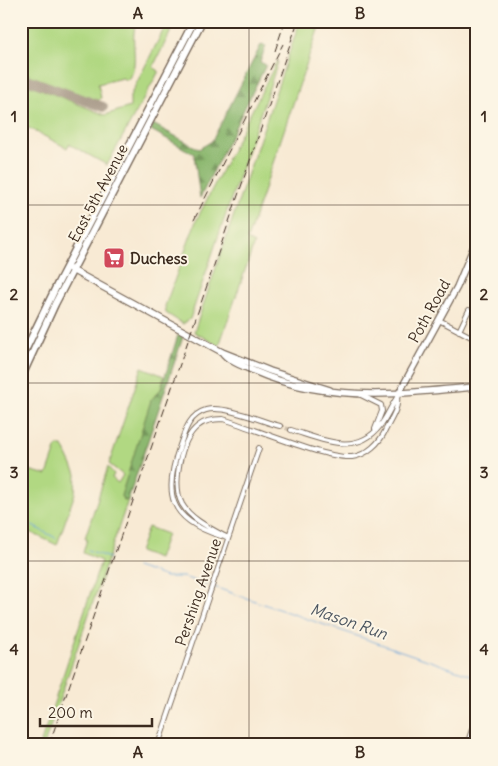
<svg xmlns="http://www.w3.org/2000/svg" width="498" height="766" font-family="Delius,sans-serif">
<style>
.grass{fill:#b1d882;stroke:#768150}
.forest{fill:url(#forest-firs);stroke:#647147}
.lines{fill:none;stroke-linecap:round;stroke-linejoin:round}
.stream{stroke:#6aa4da;stroke-width:1}
.taxiway{stroke:#9a8a79;stroke-width:10}
.street-tunnel{stroke:#d2c4b0;stroke-width:4;stroke-dasharray:4 2;stroke-linecap:butt}
.street-casing{stroke:#7d6d5e;stroke-width:6}
.secondary-casing{stroke:#7d6d5e;stroke-width:8}
.primary-casing{stroke:#7d6d5e;stroke-width:9}
.street{stroke:#fff;stroke-width:4}
.secondary{stroke:#fff;stroke-width:5.5}
.primary{stroke:#fff;stroke-width:6}
.rail{stroke:#3b2a1e;stroke-width:1;stroke-dasharray:8 4;stroke-linecap:butt}
.grid{fill:none;stroke:#3b2a1e;stroke-width:1;stroke-opacity:0.55}
.labels{text-anchor:middle;dominant-baseline:central;stroke-width:4;stroke-linejoin:round;paint-order:stroke}
.street-label{font-size:15px;fill:#3b2a1e;stroke:#fcf5e5}
.poi-label{font-size:15px;font-weight:bold;fill:#3b2a1e;stroke:#fcf5e5;text-anchor:start}
.water-label{font-size:16px;font-style:italic;fill:#4b5560;stroke:#fcf5e5}
.neatline{fill:none;stroke:#3b2a1e;stroke-width:2}
.grid-label{font-size:16px;text-anchor:middle;font-weight:bold;fill:#3b2a1e}
</style>
<defs>
<pattern id="forest-firs" width="22" height="20" patternUnits="userSpaceOnUse" patternTransform="scale(1.25)"><rect width="22" height="20" fill="#8cb870"/><path d="M5 1l3.5 6h-7zM16 11l3.5 6h-7z" fill="#74965b"/></pattern>
</defs>
<rect width="100%" height="100%" fill="#fcf5e5"/>
<filter id="ink" filterUnits="userSpaceOnUse"><feTurbulence type="fractalNoise" baseFrequency=".02" numOctaves="2"/><feDisplacementMap in="SourceGraphic" scale="10" xChannelSelector="R" yChannelSelector="G"/><feConvolveMatrix kernelMatrix="1 2 1 2 8 2 1 2 1" color-interpolation-filters="sRGB"/></filter>
<filter id="wash" filterUnits="userSpaceOnUse"><feTurbulence type="fractalNoise" baseFrequency=".0096" numOctaves="4" result="noise"/><feDisplacementMap in="SourceGraphic" scale="20" xChannelSelector="R" yChannelSelector="G"/><feGaussianBlur stdDeviation="1.12" result="paint"/><feColorMatrix in="noise" values="0 0 0 0 0 0 0 0 0 0 0 0 0 0 0 0 0 1.4 0 .05"/><feComposite in="paint" operator="in"/></filter>
<g filter="url(#wash)">
<rect width="100%" height="100%" fill="#f8ead4"/>
<!-- grass -->
<path class="grass" d="M21,21H137C128,41 142,65 127,80L122,78L98,84L101,98L97,101L21,72Z
M168,21H176L153,67L159,71L107,165L69,144L67,148L21,124V81L105,115L130,107V96Z
M300,21H321L247,240L254,244L219,346L194,332Z
M277,61L278,62L190,319L183,324L166,313L165,306L196,221Z
M142,367L164,376L161,389L155,395L121,496L124,501L128,500L125,509L44,745H40L101,561L83,553L87,539L85,538L108,467L114,474L112,478L118,483L123,475L109,464Z
M57,446H63L76,474L75,493L57,545L21,528V468L47,475Z
M148,527L167,534L158,559L139,552Z"/>
<!-- forest -->
<path class="forest" d="M261,45L266,46L260,62L266,65L200,198L194,154L151,130L153,124L199,149L212,141Z
M178,335L183,337L128,500L124,501L121,496L151,400L161,389Z"/>
<g class="lines">
<!-- stream -->
<path class="stream" d="M21,520L56,538
M88,550L109,558
M136,567L166,577H183L208,585
M214,587L477,677"/>
<!-- taxiway -->
<path class="taxiway" d="M21,77L103,107"/>
</g>
</g>
<g filter="url(#ink)">
<g class="lines">
<!-- street-tunnel -->
<path class="street-tunnel" d="M280,426L291,430"/>
<!-- street casing -->
<g class="street-casing">
<path id="street" d="M439,320L477,340
M459,331L469,310
M361,395L381,405L382,411L375,429
M291,430C321,439 356,457 380,426C387,417 391,406 398,396
M221,536C168,520 163,493 180,445C185,431 189,415 206,410C224,405 261,421 280,426
M228,538C214,530 191,520 182,504C172,485 180,440 198,426C205,420 214,419 223,419C253,428 325,459 352,457C367,455 380,443 386,429C391,419 399,408 397,397
M158,745L259,448
M467,745L477,714"/>
</g>
<!-- secondary casing -->
<g class="secondary-casing">
<path id="secondary" d="M70,269L222,352L270,371L330,390
M222,352C228,361 243,366 254,371C304,393 361,397 416,392C436,391 456,388 477,387
M399,393L457,287L477,239"/>
</g>
<!-- primary casing -->
<g class="primary-casing">
<path id="primary" d="M21,359L58,283L194,21
M21,378L55,304L202,21"/>
</g>
<!-- street -->
<use href="#street" class="street"/>
<!-- secondary -->
<use href="#secondary" class="secondary"/>
<!-- primary -->
<use href="#primary" class="primary"/>
<!-- rail -->
<path class="rail" d="M275,51L285,21
M194,220L283,44
M49,745L298,21"/>
</g>
</g>
<!-- grid -->
<path class="grid" d="M249,21V745M21,205H477M21,383H477M21,561H477"/>
<!-- icons -->
<defs>
<g id="supermarket-square" transform="scale(1.125)"><rect x="-9" y="-9" width="18" height="18" rx="4" fill="#d1495b" stroke="#fcf5e5"/><path d="M-6-5.5h2.5l.6 2H6L4.5 2H-2.5L-4.4-4H-6ZM-1.5 3.2a1.3 1.3 0 1 0 .1 0ZM3 3.2a1.3 1.3 0 1 0 .1 0Z" fill="#fff"/></g>
</defs>
<g fill-rule="evenodd">
<use href="#supermarket-square" x="114" y="258"/>
</g>
<g class="labels">
<!-- street labels -->
<g class="street-label">
<text transform="translate(98 193) rotate(-62)">East 5th Avenue</text>
<text transform="translate(429 311) rotate(-61)">Poth Road</text>
<text transform="translate(198 592) rotate(-71)">Pershing Avenue</text>
</g>
<!-- poi labels -->
<g class="poi-label">
<text x="130" y="258">Duchess</text>
</g>
<!-- water labels -->
<g class="water-label">
<text transform="translate(349 621) rotate(19)">Mason Run</text>
</g>
</g>
<!-- margin -->
<rect width="498" height="766" fill="none" stroke="#fcf5e5" stroke-width="55"/>
<!-- scale -->
<path d="M40 718v8h112v-8" fill="none" stroke="#3b2a1e" stroke-width="2.5"/>
<text x="48" y="718" font-size="15" fill="#3b2a1e" stroke="#fcf5e5" stroke-width="4" paint-order="stroke">200 m</text>
<rect x="28" y="28" width="442" height="710" class="neatline"/>
<g class="grid-label">
<text x="138" y="19">A</text>
<text x="360" y="19">B</text>
<text x="14" y="122">1</text>
<text x="484" y="122">1</text>
<text x="14" y="300">2</text>
<text x="484" y="300">2</text>
<text x="14" y="478">3</text>
<text x="484" y="478">3</text>
<text x="14" y="655">4</text>
<text x="484" y="655">4</text>
<text x="138" y="758">A</text>
<text x="360" y="758">B</text>
</g>
</svg>
